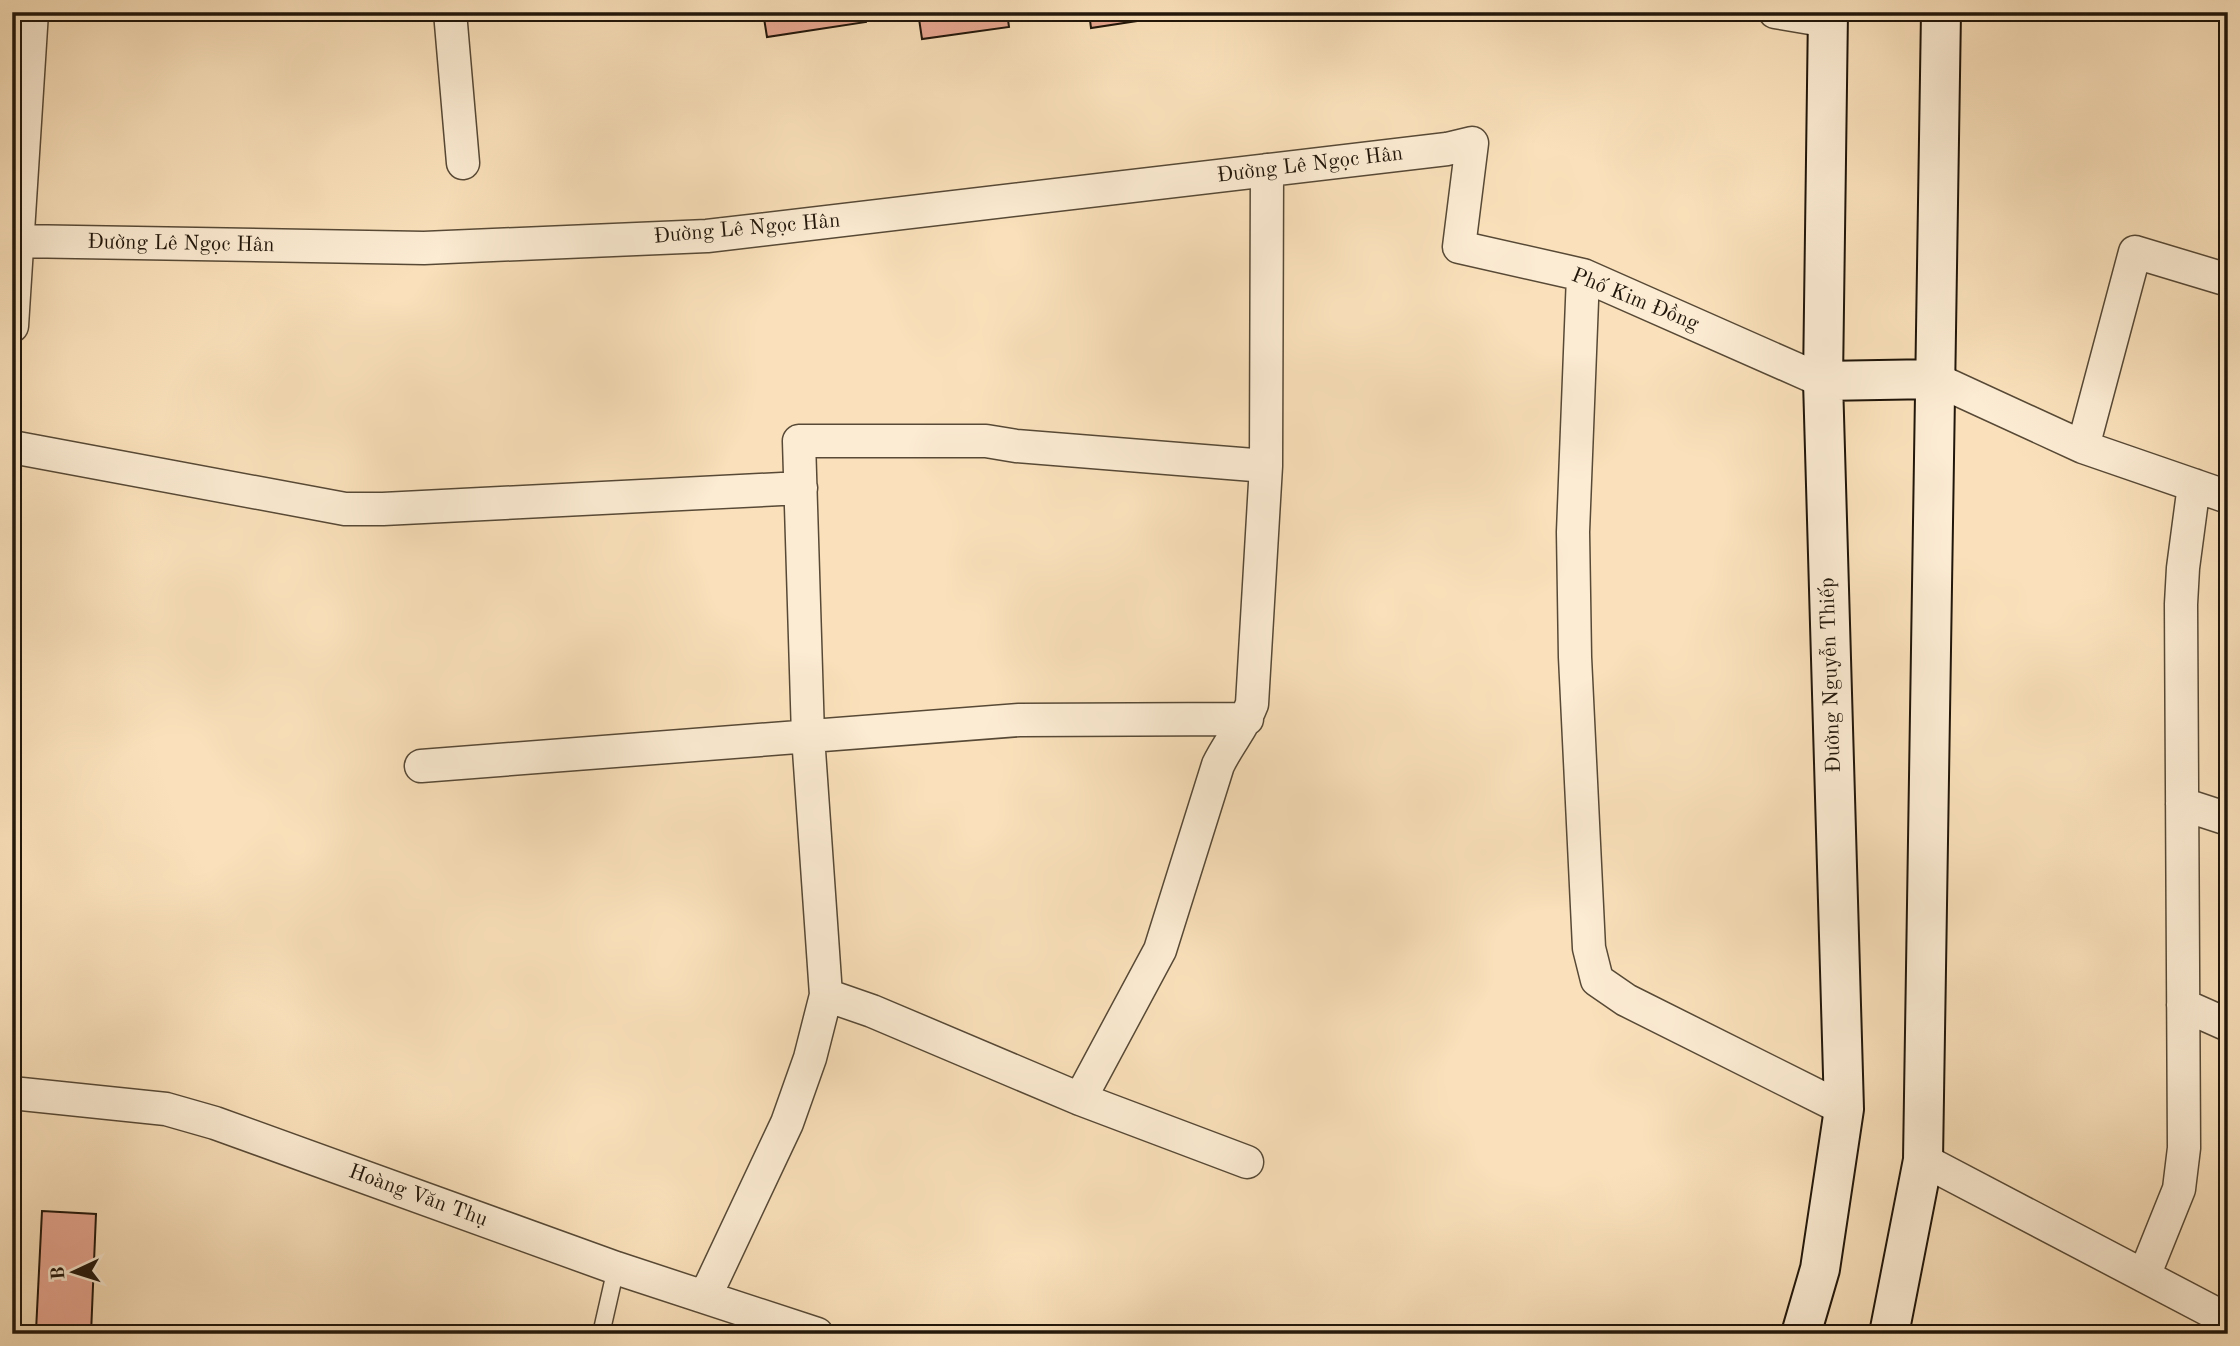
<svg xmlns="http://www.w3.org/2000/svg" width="2240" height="1346" font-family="'Old Standard TT',serif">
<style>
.building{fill:#e9a892;stroke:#21160a;stroke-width:2}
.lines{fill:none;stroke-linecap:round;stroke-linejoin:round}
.lane-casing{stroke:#574936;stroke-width:19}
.street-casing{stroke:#574936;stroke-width:35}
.secondary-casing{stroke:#21160a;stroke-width:42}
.lane{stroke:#fcecd3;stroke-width:16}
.street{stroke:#fcecd3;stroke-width:32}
.secondary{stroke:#fcecd3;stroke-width:38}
.labels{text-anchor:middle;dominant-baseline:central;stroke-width:6;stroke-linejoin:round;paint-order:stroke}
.street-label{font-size:21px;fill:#21160a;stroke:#fcecd3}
</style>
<rect width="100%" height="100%" fill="#fae1bb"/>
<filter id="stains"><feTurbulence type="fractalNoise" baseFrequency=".00286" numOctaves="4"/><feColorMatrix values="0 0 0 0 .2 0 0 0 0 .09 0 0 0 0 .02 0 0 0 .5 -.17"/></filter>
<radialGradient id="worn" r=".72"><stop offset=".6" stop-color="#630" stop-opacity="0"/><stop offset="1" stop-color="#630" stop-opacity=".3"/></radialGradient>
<!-- building -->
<path class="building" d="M763,12H865L866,22L767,37Z
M918,12H1007L1009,27L922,39Z
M1089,12H1196L1091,28Z
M42,1211L96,1214L91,1334L36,1331Z"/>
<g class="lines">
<!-- lane casing -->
<g class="lane-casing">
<path id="lane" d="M601,1334L616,1268"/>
</g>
<!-- street casing -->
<g class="street-casing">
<path id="street" d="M450,12L463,163
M1775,12L1828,21
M17,241L424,248L707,236L1447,149L1472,143L1459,247L1583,275L1823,381
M1583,275L1573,532L1575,657L1589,948L1597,980L1626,1000L1844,1109
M12,326L32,12
M1935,379L2083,447L2228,497
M12,447L345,509H383L801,488
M2083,447L2135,252L2228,280
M421,766L1019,720L1247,719
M2182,804L2228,819
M826,995L872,1011L1080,1099L1247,1162
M2183,1005L2228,1025
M12,1093L166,1109L215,1123L616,1268L817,1334
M1080,1099L1160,950L1218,765C1228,744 1244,726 1252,704L1266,466L1267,170
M1923,1160L2228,1320
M2144,1276L2179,1189L2184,1148L2181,604L2183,568L2194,485
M705,1297L787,1123L810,1058L826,995L808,736L799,441H986L1016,446L1266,466"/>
</g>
<!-- secondary casing -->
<g class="secondary-casing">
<path id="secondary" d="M1823,381L1935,379
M1801,1334L1820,1269L1844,1109L1823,381L1828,12
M1889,1334L1923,1160L1941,12"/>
</g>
<!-- lane -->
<use href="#lane" class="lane"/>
<!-- street -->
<use href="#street" class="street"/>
<!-- secondary -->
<use href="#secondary" class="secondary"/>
</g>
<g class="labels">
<!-- street labels -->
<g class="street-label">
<text transform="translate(1310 165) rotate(-7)">Đường Lê Ngọc Hân</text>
<text transform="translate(747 229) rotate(-5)">Đường Lê Ngọc Hân</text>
<text transform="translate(181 244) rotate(1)">Đường Lê Ngọc Hân</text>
<text transform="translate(1635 300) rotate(22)">Phố Kim Đồng</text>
<text transform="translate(1831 675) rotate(-92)">Đường Nguyễn Thiếp</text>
<text transform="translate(418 1196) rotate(20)">Hoàng Văn Thụ</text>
</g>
</g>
<!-- margin -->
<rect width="2240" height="1346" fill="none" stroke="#fae1bb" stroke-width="42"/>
<rect x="14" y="14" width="2212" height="1318" fill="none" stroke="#21160a" stroke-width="3.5"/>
<rect x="21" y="21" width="2198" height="1304" fill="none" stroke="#21160a" stroke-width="2"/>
<!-- north arrow -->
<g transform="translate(74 1272) rotate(266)" stroke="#fcecd3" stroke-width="5" paint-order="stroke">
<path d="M0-5L12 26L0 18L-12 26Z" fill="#21160a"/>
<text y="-10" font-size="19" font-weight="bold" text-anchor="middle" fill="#21160a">B</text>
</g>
<rect width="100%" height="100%" filter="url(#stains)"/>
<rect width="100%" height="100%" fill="url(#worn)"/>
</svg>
